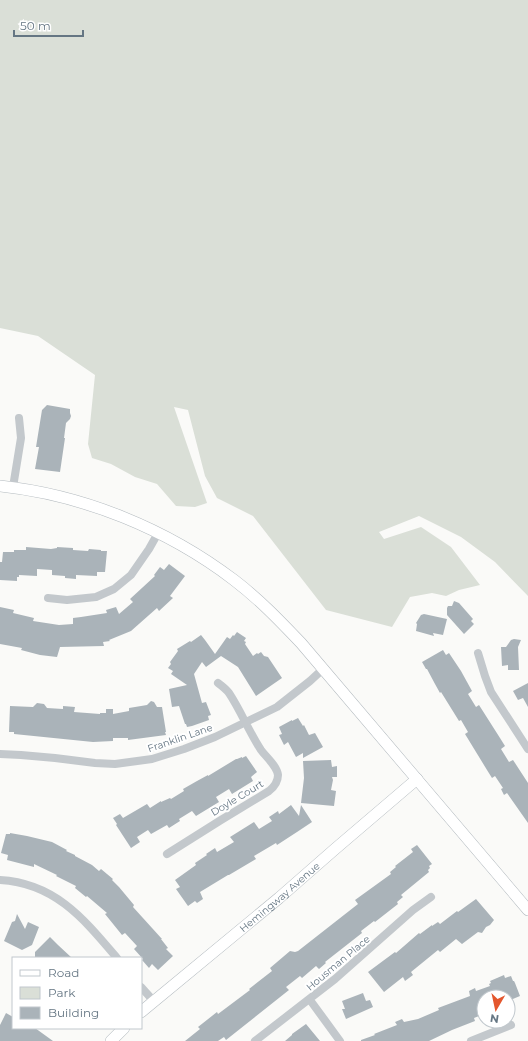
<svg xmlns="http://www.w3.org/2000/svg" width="528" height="1041" font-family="Montserrat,sans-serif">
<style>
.green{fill:#dadfd7}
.building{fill:#aab3b9}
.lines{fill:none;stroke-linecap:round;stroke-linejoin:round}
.secondary-casing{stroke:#b3babf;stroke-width:12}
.street{stroke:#c3c8cc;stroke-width:8}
.secondary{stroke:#fff;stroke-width:11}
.labels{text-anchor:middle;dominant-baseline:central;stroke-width:4;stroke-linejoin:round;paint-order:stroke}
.street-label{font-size:10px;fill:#657683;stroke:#fff}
</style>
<rect width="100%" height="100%" fill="#fafaf8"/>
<!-- green -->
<path class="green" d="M0,0H528V596L495,562L461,537L419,516L379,532L384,539L421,527L451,547L480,585L459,590L446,596L432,593L410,597L392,627L326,610L253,516L217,498L205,476L188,410L174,407L207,503L195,507L176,506L157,484L135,477L111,464L92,458L88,444L95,375L38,336L0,328Z"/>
<!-- building -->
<path class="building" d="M47,405L70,409V413L71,416L70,419L66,423L64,438H65L60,472L35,469L39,447H36L42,410Z
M26,547L51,549L57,548V547L73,548V550L88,551L89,549L101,550V551H107L105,572H97V576L76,575V579L65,578V576L52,575V570L37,569V576L19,575V577H17V581L0,580V562H2L3,552H14V550H26Z
M169,564L185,576L170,596L173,598L159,611L157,608L131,631L109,640L110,641L103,642L104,646L60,647L57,657L40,655L21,650L22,648L0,644V607L14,610L13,613L34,618L33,621L59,625L73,624V618L81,617L107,613L106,610L116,607L119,614L133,602L130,599L155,576L154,575L160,567L164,570Z
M454,601L459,603L473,619L471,621L474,624L464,634L447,615V608L448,606H452Z
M424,614L447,619L443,635L433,633L434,636L416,631L417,624L416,623L421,615Z
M237,632L246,638L244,641L246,642L245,644L253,656L257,653L258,654L261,652L264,656L268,657L282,678L256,696L238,667L221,656L206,667L202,662L194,674L202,703L206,702L211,715L208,716L209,720L192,726L187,727L186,724H185L179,706L172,707L169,689L187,685L171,674L173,671L168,668L171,664L170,662L178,651L177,649L190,641L191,642L201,635L205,640L215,654L227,637L230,639L233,635L234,636Z
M514,639L521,640L518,647L519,670H508V665L502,666L501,647H506L511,640Z
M443,650L446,655L449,653L461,671L472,691L468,694L476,707L479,705L500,738L505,746L501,749L509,762L513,760L515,763L528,783V823L507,793L504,795L501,789L503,788L495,776L492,778L487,770L465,734L468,732L461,720L459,721L441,692L440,693L435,684L427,669H426L422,662Z
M528,683V707L523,698L518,700L513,691Z
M151,701L154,702L157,707H162L166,732H165L166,735L128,740V738H113V741L93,742L14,734V732H9L10,706L33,707L37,703L44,704L47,708L63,709V706L75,707L74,712L100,714V713H106V709H113V714L129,711V708L147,705Z
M298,718L303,726L304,725L309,735L315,733L323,747L303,758V753L296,757L288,742L284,745L279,735L282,734L279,727L292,720V721Z
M246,756L257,772L251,777L253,781L232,794L229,789L216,797L219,802L196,816L192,811L179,819L180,821L169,828L167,825L151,834L148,830L137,837L140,842L131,848L116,825L117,824L113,818L120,814L123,818L147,804L150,808L161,801V802L170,798L171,799L184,791L183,789L197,781L208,775V776L236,759H237L242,757V758Z
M331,760L332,767L337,766V777H332L333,780L331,790L336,791L334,806L301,803L304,778L303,761Z
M291,805L299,816L301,805L312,822L297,832L277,845L276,843L254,856L256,859L229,875H228L200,892L203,899L197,903L195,901L188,906L176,889L180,887L175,880L196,865L195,863L207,855L206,854L215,848L217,852L234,842L230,837L254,822L259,829L272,821L269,817L278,811L279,814Z
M10,833L27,836L52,842L67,850L66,851L75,855V856L92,865L99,871L101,869L113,879L112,880L119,887L134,905L133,907L162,939H161L168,948L166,949L173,956L158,970L152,964L149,968L142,960L143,959L134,949L137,946L125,933L122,935L105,914L107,913L87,896L86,897L75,888L76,886L56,876L57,875L34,864V867L7,860L8,855L1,853L6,834H10Z
M417,845L432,864L429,866L430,868L428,870L429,872L401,895L403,897L397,902L398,904L375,922L374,921L361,931L362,933L325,962L326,963L319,969L316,966L302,978L300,976L286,987L289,990L226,1040L224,1037L218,1041H185L200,1029L198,1027L217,1012L218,1014L250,990L249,989L272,971L270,968L290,951L295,952L298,951L358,904L355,900L391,874L390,872L396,867L395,866L413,852L411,849Z
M476,899L494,920L490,925L486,927L482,933L478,932L462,944L456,939L440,952L438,950L411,972L413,975L405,981L403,977L384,992L368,972L395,952L396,953L419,933L420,934L432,925V926L438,922L440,924L457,911L458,912Z
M17,914L25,929L28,922L39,927L32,945L22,950L4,941L12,922L15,921Z
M50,937L58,945L72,958H35V952Z
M504,975L505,978L511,976L513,981H514L515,983L520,996L508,1001V997H484V1014L474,1018L475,1021L452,1030L429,1041H361V1040L375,1035L374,1034L397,1025L395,1022L402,1019L404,1022L418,1019L439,1010L438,1008L470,996L469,991L475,988L476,991L490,986L489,984L491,983L490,981Z
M363,993L366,1001L370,1000L373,1007L346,1019L342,1009H345L342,1001Z
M6,1013L13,1017V1028H35L53,1041H0V1025Z
M306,1024L320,1041H285L292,1035V1034Z"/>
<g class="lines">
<!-- secondary casing -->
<g class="secondary-casing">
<g id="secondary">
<path d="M0,486C84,495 167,529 234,580C259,599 280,621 301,643L528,910"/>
<path id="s1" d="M141,1012L279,898L335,849L417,779"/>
<path d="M111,1041L124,1028"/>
</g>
</g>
<!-- street -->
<path class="street" d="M13,487L21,438L19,418
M48,598L67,600L96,597L114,589L131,575L149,549L158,533
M478,653L485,676L491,692L528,749
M0,754L21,755L55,758L95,763L115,764L152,759L184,749L215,737L277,707L310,681L323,669
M167,854L221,820L269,791C274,787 278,782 278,775C277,766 266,757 261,750C249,732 241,711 229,693C226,689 222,686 218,683
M0,880C55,883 84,919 117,958
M141,987L150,997L155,1001
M310,1000L340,1041
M255,1041L335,979L413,910L431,897
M471,1041L511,1025"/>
<!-- secondary -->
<use href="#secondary" class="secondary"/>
</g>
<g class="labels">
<!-- street labels -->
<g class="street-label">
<text transform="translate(180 738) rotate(-19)">Franklin Lane</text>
<text transform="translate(237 798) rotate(-31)">Doyle Court</text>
<text stroke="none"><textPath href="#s1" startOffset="180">Hemingway Avenue</textPath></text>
<text transform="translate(338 963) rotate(-40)">Housman Place</text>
</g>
</g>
<!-- legend -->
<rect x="12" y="957" width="130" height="72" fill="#ffffff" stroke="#c1c8cd"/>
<rect x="20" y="970" width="20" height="6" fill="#ffffff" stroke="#c1c8cd"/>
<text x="48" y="977" font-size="12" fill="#657683">Road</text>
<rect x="20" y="987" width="20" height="12" fill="#dadfd7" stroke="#c1c8cd"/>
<text x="48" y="997" font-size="12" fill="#657683">Park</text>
<rect x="20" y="1007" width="20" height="12" fill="#aab3b9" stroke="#c1c8cd"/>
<text x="48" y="1017" font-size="12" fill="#657683">Building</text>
<!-- north arrow -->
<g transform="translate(496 1009) rotate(189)"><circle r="19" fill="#ffffff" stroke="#c1c8cd"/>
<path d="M0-3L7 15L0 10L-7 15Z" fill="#e4572e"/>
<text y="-6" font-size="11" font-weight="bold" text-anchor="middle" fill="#657683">N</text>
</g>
<!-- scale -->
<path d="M14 30v6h69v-6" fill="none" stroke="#657683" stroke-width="2"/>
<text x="20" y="30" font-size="12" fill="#657683" stroke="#ffffff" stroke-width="3" paint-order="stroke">50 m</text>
</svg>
